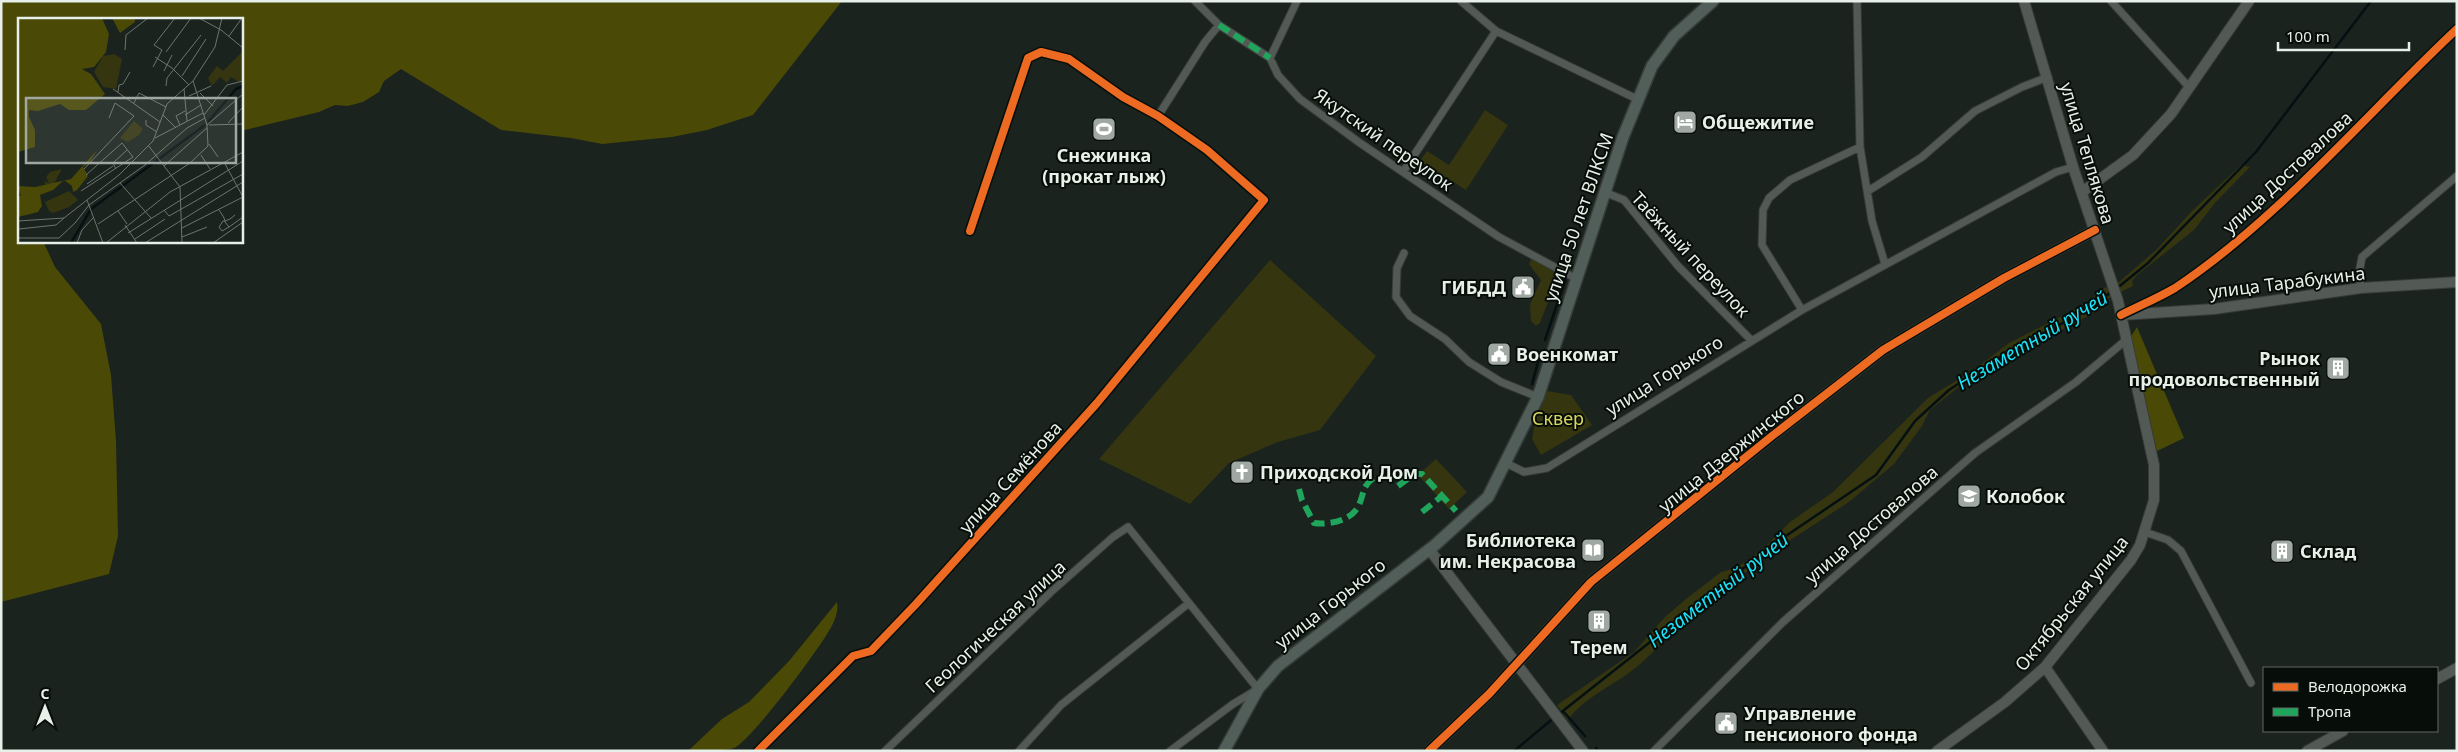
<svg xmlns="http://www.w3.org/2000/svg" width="2458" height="752" font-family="'Noto Sans',sans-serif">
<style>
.green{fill:#353510}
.forest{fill:#4a4906}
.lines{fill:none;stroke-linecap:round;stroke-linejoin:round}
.stream{stroke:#041012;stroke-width:2.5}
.street-casing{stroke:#363d39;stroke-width:9}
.secondary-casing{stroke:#363d39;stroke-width:12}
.primary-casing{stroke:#363d39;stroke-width:14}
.street{stroke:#535a56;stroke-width:7}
.secondary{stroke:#535a56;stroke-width:10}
.primary{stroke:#525e5a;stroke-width:11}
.quiet{stroke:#20a55d;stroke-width:6;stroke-dasharray:12 6;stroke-linecap:butt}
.cycleway-casing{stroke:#070e09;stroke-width:11}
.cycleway{stroke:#ed6a23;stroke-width:8}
.labels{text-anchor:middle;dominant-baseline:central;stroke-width:4;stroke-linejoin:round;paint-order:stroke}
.poi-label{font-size:18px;font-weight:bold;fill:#e6f0e9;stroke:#070e09;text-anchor:start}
.street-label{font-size:18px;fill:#e6f0e9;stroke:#070e09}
.park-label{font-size:18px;fill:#d9d75f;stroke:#070e09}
.water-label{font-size:19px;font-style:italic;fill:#1ce3fa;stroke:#070e09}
.inset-river{fill:none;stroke:#041012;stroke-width:2.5}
.inset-road{fill:none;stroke:#6c756f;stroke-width:1}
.view{fill:#9fa8a2;fill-opacity:0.15;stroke:#9fa8a2;stroke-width:2.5}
.inset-edge{fill:none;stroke:#e6f0e9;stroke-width:2.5}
</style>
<rect width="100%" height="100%" fill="#1a231e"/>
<!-- green -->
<path class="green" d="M1485,110L1508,125L1466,190L1420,161L1427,151L1449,165Z
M2241,165L2250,167L2215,203L2194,230L2137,275L2132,281L2133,286L2109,298L2097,311L2028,348L2015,358L1995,363L1967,380L1930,410L1922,426L1894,464L1849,502L1767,555L1753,569L1736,577L1727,585L1728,590C1695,610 1668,639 1640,664C1617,685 1587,694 1568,720L1557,705L1634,652L1665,617L1686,599L1721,572L1736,568L1745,562L1765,547L1790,522L1833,492L1928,398L1975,369L2009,343L2084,305L2104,288L2119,282L2157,249L2192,211Z
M1532,257L1559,273L1540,323L1536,326L1531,321L1530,304L1541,280L1529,264Z
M1270,260L1376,356L1320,430L1278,442L1229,463L1190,504L1099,459Z
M1541,390L1571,395L1592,425L1541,455L1532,439Z
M1436,459L1467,492L1449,509L1418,475Z"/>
<!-- forest -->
<path class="forest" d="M1,1H842L753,115L707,130L672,137L602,144L571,138L501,130L401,69L384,81L379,92L363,102L348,106L335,105L319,112L241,131V19H19V241H43L55,267L101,324L111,375L116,441L118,536L109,574L1,602Z
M2137,327L2184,438L2157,451L2130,338Z
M837,602C839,613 833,625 827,634C816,653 750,742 734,748C721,752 702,751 688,751L722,719L749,702L789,661Z"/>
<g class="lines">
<!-- stream -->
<path class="stream" d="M2116,289L2148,263L2256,152L2371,1
M1545,340L1566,278
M1532,384L1541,351
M1563,711L1585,736
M1559,714L1774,544L1876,475L1915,421L1949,390L1993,361L2094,306L2111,292
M1596,748L1598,751
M1514,751L1555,717"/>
<!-- street casing -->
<g class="street-casing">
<path id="street" d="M1195,1L1219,25L1270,58L1278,75L1300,99L1360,143L1499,237L1575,278
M1461,1L1496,31L1637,99
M1857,1L1860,147L1872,221L1885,264
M2111,1L2188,86
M1270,58L1297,1
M1158,116L1205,42L1219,25
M1403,172L1496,31
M1868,191L1922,157L1975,111L2022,87L2048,77
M1604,192L1624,200L1678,266L1752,341
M1404,253L1397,268L1396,297L1410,316L1445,339L1469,362L1501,382L1538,397
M2361,288L2359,273L2362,257L2457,176
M1802,310L1762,245L1763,210L1769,198L1790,180L1860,147
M2125,313C2141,305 2160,298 2175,287C2281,217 2365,116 2457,29
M1506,463L1524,472L1547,468L1802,310L2056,172L2073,167
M2145,532L2168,540L2181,551L2251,683
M758,751L853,656L871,651L916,604L1097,403L1264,200L1207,150L1158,116L1123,97L1069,59L1041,52L1028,58L970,231
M885,751L1051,592L1113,537L1128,527L1258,689L1233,704L1170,751
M1019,751L1061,705L1189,603
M1654,751L1783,622L1975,453L2076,382L2126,340"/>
</g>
<!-- secondary casing -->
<g class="secondary-casing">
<path id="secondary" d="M2082,192L2133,155L2171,114L2249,1
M2121,315L2214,309L2361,288L2457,282
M1429,549L1583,751
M2045,667L2103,751
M2437,679L2457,668
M1429,751L1489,694L1591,582L1772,436L1883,350L2004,278L2095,230
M1937,751L2005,702L2045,667L2131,560L2140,545L2154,500V465L2118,301L2073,167L2024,1
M2307,751L2343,731"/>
</g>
<!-- primary casing -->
<g class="primary-casing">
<path id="primary" d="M1224,751L1258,689L1278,666L1435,545L1488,497L1538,397L1623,137L1652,66L1674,36L1713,1"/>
</g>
<!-- street -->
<use href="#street" class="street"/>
<!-- secondary -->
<use href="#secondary" class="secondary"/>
<!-- primary -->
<use href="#primary" class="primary"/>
<!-- quiet -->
<path class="quiet" d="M1219,25L1270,58
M1398,486L1414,474H1422L1456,511
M1299,489L1302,500L1314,523C1329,525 1352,521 1359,505C1365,491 1361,487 1376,476
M1422,512L1442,496"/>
<!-- cycleway casing -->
<g class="cycleway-casing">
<path id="cycleway" d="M2121,315C2139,306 2158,298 2175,288C2279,219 2366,114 2457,29
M758,751L853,656L871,651L916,604L1097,403L1264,200L1207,150L1158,116L1123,97L1069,59L1041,52L1028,58L970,231
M1429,751L1489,694L1591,582L1772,436L1883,350L2004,278L2095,230"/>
</g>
<!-- cycleway -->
<use href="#cycleway" class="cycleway"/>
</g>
<!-- icons -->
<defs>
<g id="hotel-square" transform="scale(1.25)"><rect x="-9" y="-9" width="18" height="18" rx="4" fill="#9fa8a2" stroke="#070e09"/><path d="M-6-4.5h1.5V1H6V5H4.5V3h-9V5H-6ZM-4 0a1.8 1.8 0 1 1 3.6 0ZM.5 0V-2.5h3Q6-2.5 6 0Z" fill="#fff"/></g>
<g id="stadium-square" transform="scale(1.25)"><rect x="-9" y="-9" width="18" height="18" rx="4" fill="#9fa8a2" stroke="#070e09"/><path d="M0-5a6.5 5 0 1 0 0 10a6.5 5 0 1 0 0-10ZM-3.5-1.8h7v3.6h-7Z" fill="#fff"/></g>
<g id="civic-square" transform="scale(1.25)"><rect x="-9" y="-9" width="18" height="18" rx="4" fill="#9fa8a2" stroke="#070e09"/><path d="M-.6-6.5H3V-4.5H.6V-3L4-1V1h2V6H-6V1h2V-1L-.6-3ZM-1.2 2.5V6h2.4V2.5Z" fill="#fff"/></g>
<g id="building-square" transform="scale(1.25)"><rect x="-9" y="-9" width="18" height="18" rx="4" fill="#9fa8a2" stroke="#070e09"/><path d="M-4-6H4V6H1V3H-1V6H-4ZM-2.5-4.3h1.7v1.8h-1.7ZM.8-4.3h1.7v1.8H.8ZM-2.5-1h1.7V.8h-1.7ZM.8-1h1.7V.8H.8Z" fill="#fff"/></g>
<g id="church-square" transform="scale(1.25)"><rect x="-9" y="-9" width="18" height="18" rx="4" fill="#9fa8a2" stroke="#070e09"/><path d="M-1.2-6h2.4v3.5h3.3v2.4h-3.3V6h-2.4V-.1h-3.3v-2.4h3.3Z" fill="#fff"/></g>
<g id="school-square" transform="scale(1.25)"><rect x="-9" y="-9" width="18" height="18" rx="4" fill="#9fa8a2" stroke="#070e09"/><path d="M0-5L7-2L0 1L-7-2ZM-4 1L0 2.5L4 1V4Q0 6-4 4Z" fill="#fff"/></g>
<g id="library-square" transform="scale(1.25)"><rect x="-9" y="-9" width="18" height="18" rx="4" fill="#9fa8a2" stroke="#070e09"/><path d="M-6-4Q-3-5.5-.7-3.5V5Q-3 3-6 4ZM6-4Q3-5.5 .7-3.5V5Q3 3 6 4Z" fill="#fff"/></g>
</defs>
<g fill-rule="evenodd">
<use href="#hotel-square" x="1685" y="122"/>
<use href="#stadium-square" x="1104" y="129"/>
<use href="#civic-square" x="1523" y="287"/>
<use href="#civic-square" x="1499" y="354"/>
<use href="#building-square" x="2338" y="368"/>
<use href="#church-square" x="1242" y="472"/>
<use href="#school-square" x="1969" y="496"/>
<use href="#library-square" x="1593" y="550"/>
<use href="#building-square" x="2282" y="551"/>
<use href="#building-square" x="1599" y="621"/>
<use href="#civic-square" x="1726" y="723"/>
</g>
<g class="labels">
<!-- poi labels -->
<g class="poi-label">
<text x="1702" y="122">Общежитие</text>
<text x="1104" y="155" text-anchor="middle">Снежинка<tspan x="1104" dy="21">(прокат лыж)</tspan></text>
<text x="1506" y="287" text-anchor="end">ГИБДД</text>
<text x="1516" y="354">Военкомат</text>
<text x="2320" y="358" text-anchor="end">Рынок<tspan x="2320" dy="21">продовольственный</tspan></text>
<text x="1260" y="472">Приходской Дом</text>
<text x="1986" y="496">Колобок</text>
<text x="1576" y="540" text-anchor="end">Библиотека<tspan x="1576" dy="21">им. Некрасова</tspan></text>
<text x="2300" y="551">Склад</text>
<text x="1599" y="647" text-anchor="middle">Терем</text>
<text x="1744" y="713">Управление<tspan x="1744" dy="21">пенсионого фонда</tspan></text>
</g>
<!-- street labels -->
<g class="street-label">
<text transform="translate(1384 139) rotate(35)">Якутский переулок</text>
<text transform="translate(2088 153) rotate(73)">улица Теплякова</text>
<text transform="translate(2287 172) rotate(-43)">улица Достовалова</text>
<text transform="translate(1578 217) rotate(-71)">улица 50 лет ВЛКСМ</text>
<text transform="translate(1691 254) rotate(47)">Таёжный переулок</text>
<text transform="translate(2287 282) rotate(-7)">улица Тарабукина</text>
<text transform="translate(1664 375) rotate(-32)">улица Горького</text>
<text transform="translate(1731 451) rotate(-39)">улица Дзержинского</text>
<text transform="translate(1010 477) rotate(-48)">улица Семёнова</text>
<text transform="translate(1871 524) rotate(-41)">улица Достовалова</text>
<text transform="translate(1330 603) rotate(-38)">улица Горького</text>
<text transform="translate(2071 603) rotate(-51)">Октябрьская улица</text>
<text transform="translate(995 626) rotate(-43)">Геологическая улица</text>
</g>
<!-- park labels -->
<g class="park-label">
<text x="1558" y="418">Сквер</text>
</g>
<!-- water labels -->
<g class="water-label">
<text transform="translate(2032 340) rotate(-31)">Незаметный ручей</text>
<text transform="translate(1718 590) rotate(-38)">Незаметный ручей</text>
</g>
</g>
<!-- overview -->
<g transform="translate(18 18)">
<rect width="225" height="225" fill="#1a231e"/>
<path d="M225,33V62L221,64L213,59L209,65L202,59L194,68L190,60L199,48L205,53ZM96,36L104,41L98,71L85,69L76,54L85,38ZM116,103L125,111L121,117L110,124L102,120ZM44,151L34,169L28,168L26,163L31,165L28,159L32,154ZM51,173L60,182L51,189L35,195L31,193L27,184Z" fill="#353510"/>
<path d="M0,0H84L91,16L88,34L76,49L64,51L73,56L87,76L68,92H51L42,86L20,93L11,92V99L17,112V129L0,134ZM94,0H117V4L102,15ZM79,132L72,144L65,149L70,158L59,172L55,174L54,168L46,162L35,172L22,177L24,188L20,194L0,199V178H3L0,168L17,169L53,161Z" fill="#4a4906"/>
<path class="inset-river" d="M190,104L218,71L225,68M53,225L73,191L187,107"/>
<path class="inset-road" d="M181,0L203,12L225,30M211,18L224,0M107,32L108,17L130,0M148,34L173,0M137,39L154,50L171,67M135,49L144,32L136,27L157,0M146,53L154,37M164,58L188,21M148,68L149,60L183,17M95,71L142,104M166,71L169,103M100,74L101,67L105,66L112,54M182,75L195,88M171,78L193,68M116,85L121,75L148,89M145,97L158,110M167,97L183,87M186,97L209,67L225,63M128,102V107L139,114M210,105L225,89M162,107L158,98L167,93M189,107L225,76M191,107L225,106M137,120L185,95M191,126L200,139M130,127L162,169L164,225M183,137L192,151M206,144L225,179M146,148L189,110M66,151L116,98L97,85L91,100M98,151L95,145L109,132M102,165L133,200M69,166L95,148M63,173L115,139L104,125L68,157M146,192L151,198L225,156M201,192L205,198L206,200L207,203V204L211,209L204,213L201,209L205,203H207L212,201L217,197M100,193L109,206M0,203L46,200L69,182M80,206L172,145L190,128L189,107L175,63M107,207L119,225M211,209L225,199M164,210L225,179M1,211L38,207L46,200M110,215L225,143M164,219L189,209M0,220H41L57,205L71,187L127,147L169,110L187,100M117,221L147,201M59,225L64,212L75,200M85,225L69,182L101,157L135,123L149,86L175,63L197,29L204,0M88,225L152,174L225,134M127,225L225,164M195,225L225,204"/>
<path class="view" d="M8,80H218V145H8Z"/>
<rect width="225" height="225" class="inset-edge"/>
</g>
<!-- border -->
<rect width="2458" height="752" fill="none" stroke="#e6f0e9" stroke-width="5"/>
<!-- legend -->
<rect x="2263" y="667" width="175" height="65" fill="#070e09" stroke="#606863"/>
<rect x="2273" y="683" width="25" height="8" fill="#ed6a23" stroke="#606863"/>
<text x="2308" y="692" font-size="15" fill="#e6f0e9">Велодорожка</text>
<rect x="2273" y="708" width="25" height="8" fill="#20a55d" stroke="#606863"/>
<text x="2308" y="717" font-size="15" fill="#e6f0e9">Тропа</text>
<!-- north arrow -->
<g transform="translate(45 707)" stroke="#070e09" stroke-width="4" paint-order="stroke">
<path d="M0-4L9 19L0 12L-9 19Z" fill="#e6f0e9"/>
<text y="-8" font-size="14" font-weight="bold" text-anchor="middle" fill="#e6f0e9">С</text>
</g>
<!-- scale -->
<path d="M2278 42v8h131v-8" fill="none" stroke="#e6f0e9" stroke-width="2.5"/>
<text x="2286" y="42" font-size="15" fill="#e6f0e9" stroke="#070e09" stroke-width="4" paint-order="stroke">100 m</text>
</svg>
